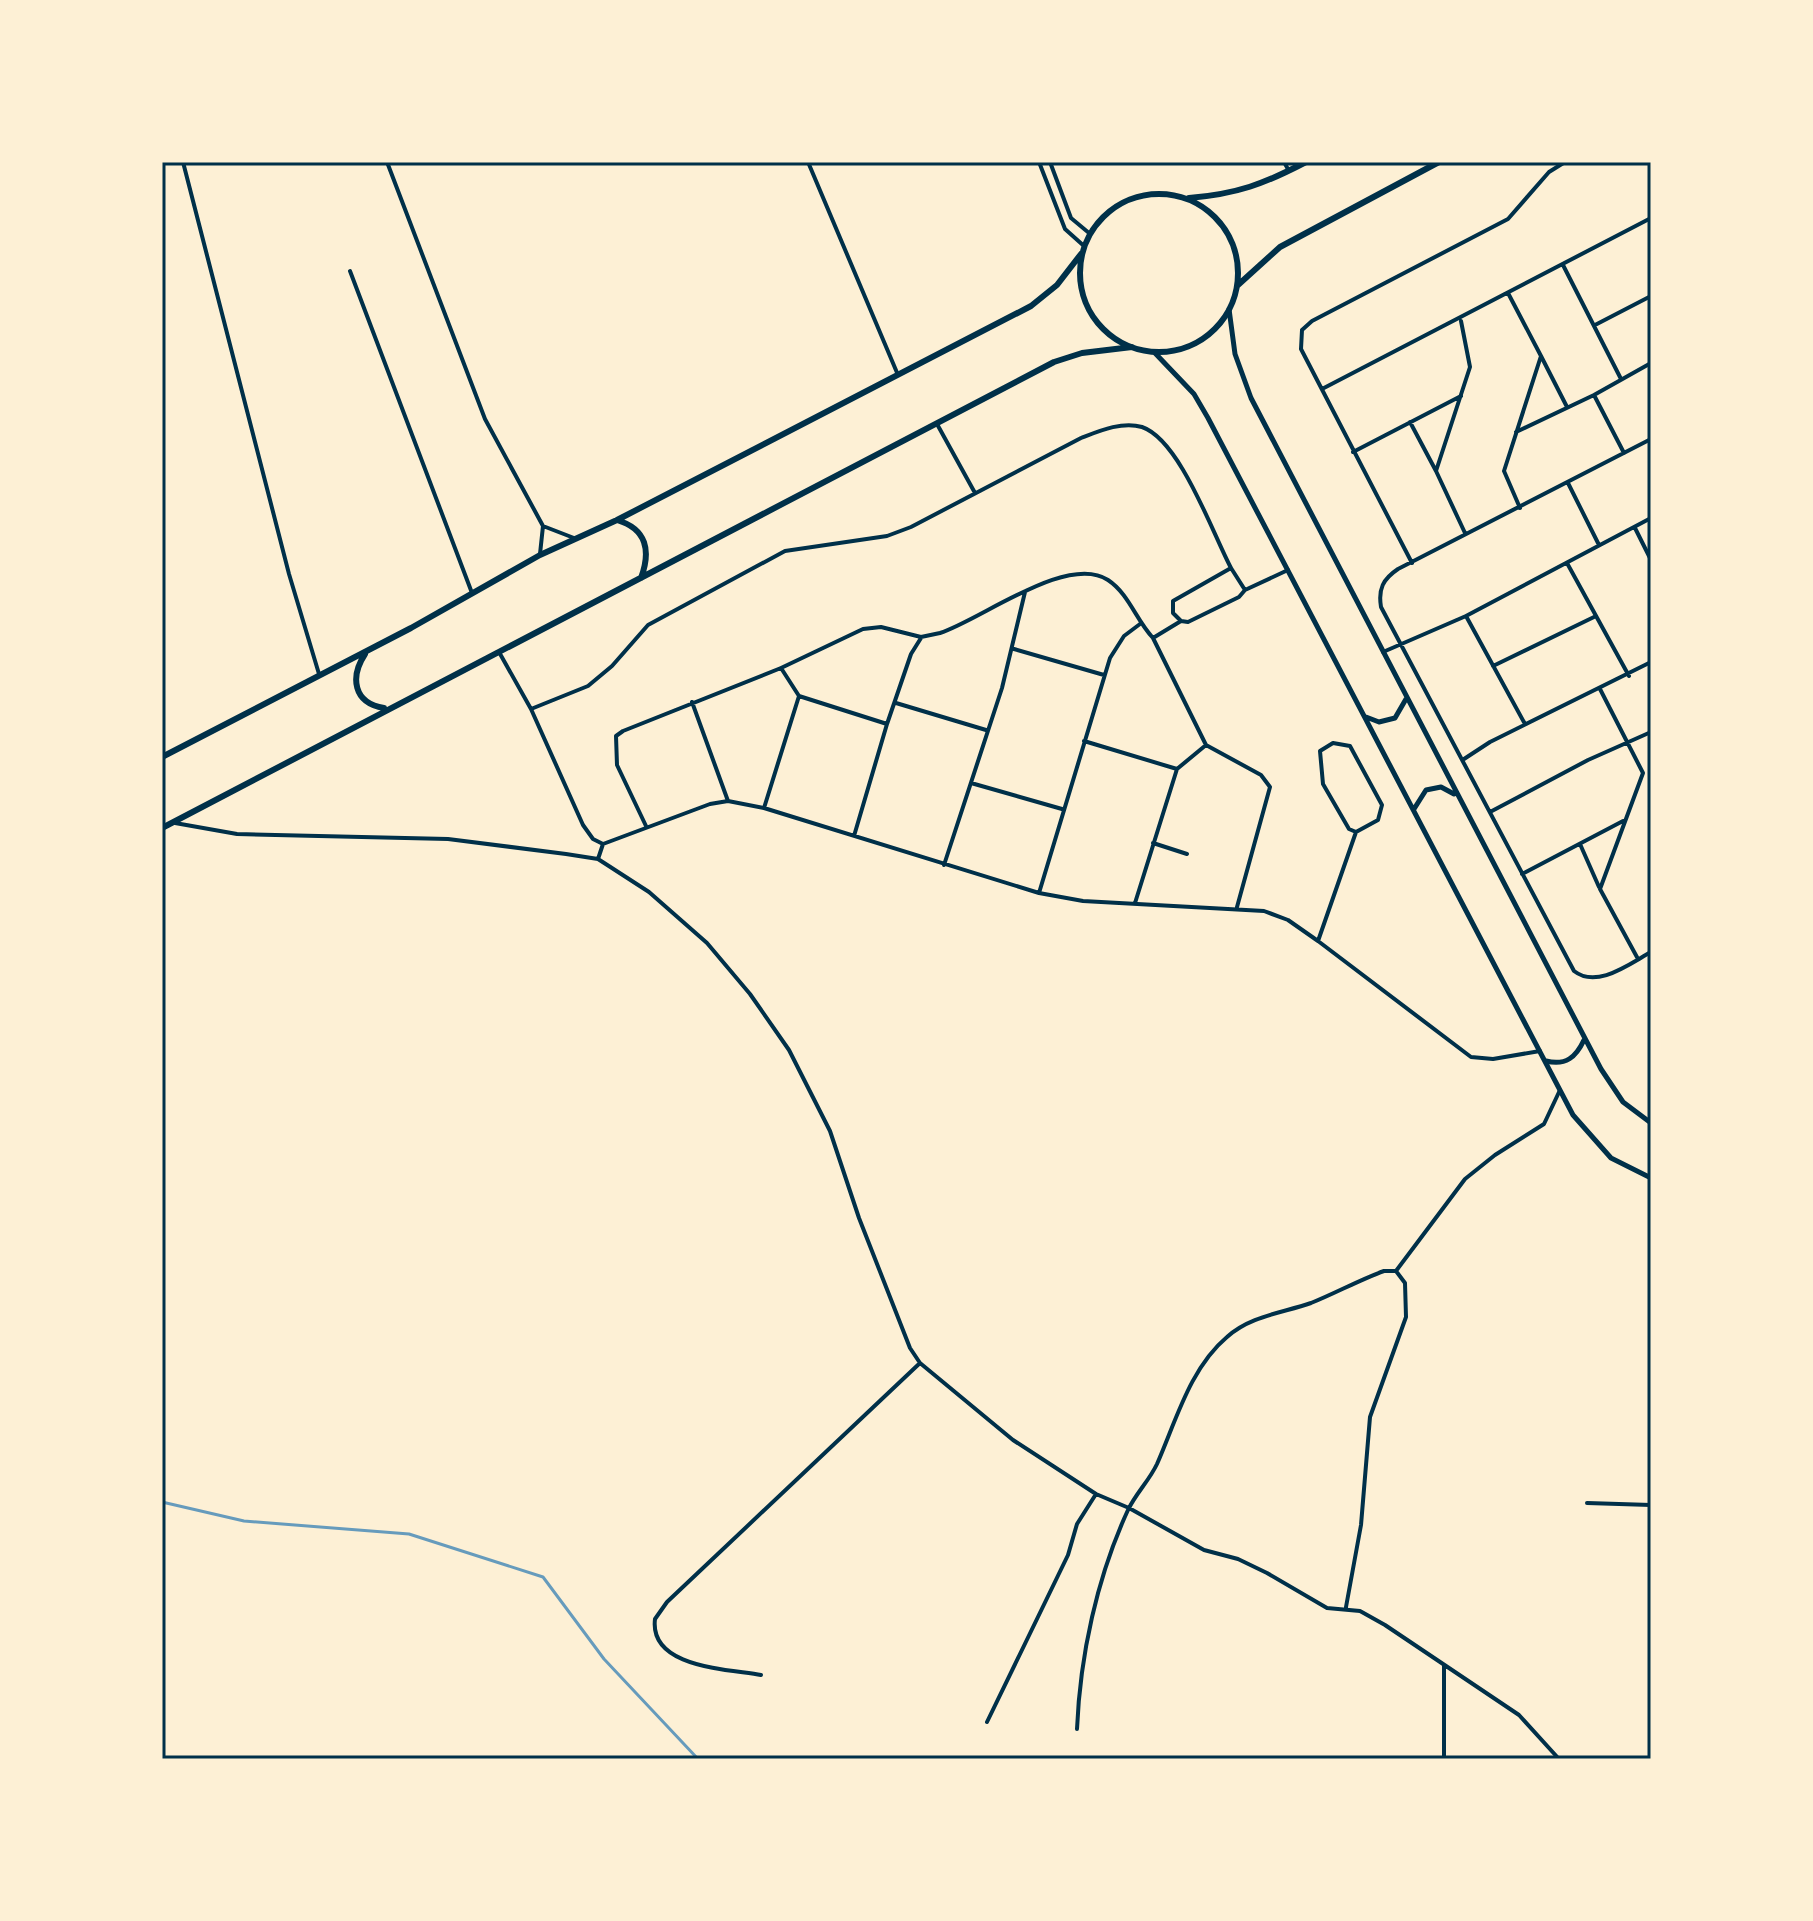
<svg xmlns="http://www.w3.org/2000/svg" width="1813" height="1921" font-family="Commissioner,sans-serif">
<style>
.lines{fill:none;stroke-linecap:round;stroke-linejoin:round}
.stream{stroke:#669bbc;stroke-width:3}
.minor{stroke:#003049;stroke-width:4}
.tertiary{stroke:#003049;stroke-width:5}
.secondary{stroke:#003049;stroke-width:6}
.neatline{fill:none;stroke:#003049;stroke-width:3}
</style>
<rect width="100%" height="100%" fill="#fdf0d5"/>
<g class="lines">
<!-- stream -->
<path class="stream" d="M162,1502L244,1521L409,1534L543,1577L604,1659L698,1759"/>
<!-- minor -->
<path class="minor" d="M183,162L289,574L319,674
M387,162L485,419L543,526L540,554
M808,162L898,375
M1039,162L1065,229L1084,246
M1050,162L1071,218L1089,233
M1284,162L1289,171
M1563,265L1621,379
M350,271L472,593
M1508,293L1541,356L1504,471L1520,508
M1461,321L1470,367L1436,471L1465,533
M1595,325L1651,296
M1541,356L1567,407
M1322,389L1651,218
M1594,395L1624,453
M1410,422L1436,471
M937,424L975,493
M1516,432L1594,395L1651,363
M1651,439L1398,569C1383,579 1378,589 1381,607L1574,971C1597,989 1629,964 1651,952
M1353,452L1461,396
M1568,483L1599,545
M543,526L574,538
M1635,528L1651,560
M1412,563L1301,349L1302,330L1312,321L1508,219L1549,172L1565,162
M1567,563L1629,676
M1231,568L1245,590L1239,597L1188,622L1181,621L1173,613V601Z
M1245,590L1288,570
M1466,616L1525,724
M1153,638L1181,621
M1014,649L1104,675
M499,652L531,709L583,825L593,839L603,844L710,804L728,801L764,808L1039,893L1083,901L1264,911L1288,920L1318,941L1471,1057L1493,1059L1540,1051
M1383,652L1466,616L1651,518
M1493,666L1594,617
M1600,689L1643,773L1600,889L1638,959
M799,696L887,724
M692,702L728,801
M896,703L986,730
M531,709L588,686L612,666L648,625L785,551L887,536L911,527L1081,438C1099,431 1122,421 1142,427C1180,440 1212,532 1231,568
M1084,741L1177,769
M1333,743L1350,746L1382,805L1378,820L1356,832L1349,829L1323,784L1320,751Z
M1464,759L1490,742L1651,662
M971,783L1062,809
M764,808L799,696L781,668
M1490,812L1588,760L1651,732
M175,823L237,834L448,839L566,854L598,859L649,892L707,943L750,994L789,1050L830,1131L859,1218L910,1348L920,1363L1013,1440L1096,1494L1129,1508L1204,1550L1238,1559L1267,1573L1327,1608L1360,1611L1385,1625L1519,1715L1559,1759
M646,826L617,765L616,736L623,731L781,668L863,629L881,627L921,637L940,633C981,620 1067,553 1108,580C1129,594 1136,620 1153,638L1206,745L1261,775L1270,787L1237,907
M854,836L887,724L911,654L921,638
M1153,843L1187,854
M1580,844L1599,887
M598,859L603,844
M944,865L1002,688L1025,592
M1522,874L1623,821
M1039,893L1110,658L1124,636L1140,624
M1135,903L1177,769L1206,745
M1318,941L1356,832
M1587,1503L1651,1505
M1346,1607L1361,1525L1370,1417L1406,1317L1405,1283L1396,1271
M761,1675C728,1669 649,1668 655,1619L667,1602L920,1363
M987,1722L1068,1555L1077,1524L1096,1494
M1077,1729C1080,1656 1097,1577 1128,1510C1136,1493 1149,1481 1157,1464C1176,1421 1190,1368 1227,1337C1250,1316 1282,1313 1311,1303C1336,1293 1359,1280 1384,1271H1396L1465,1179L1495,1155L1544,1124L1560,1090
M1444,1759V1665"/>
<!-- tertiary -->
<path class="tertiary" d="M1229,309L1235,354L1251,398L1601,1069L1623,1102L1651,1123
M1154,352L1194,394L1208,418L1573,1115L1611,1158L1651,1178
M1366,717L1379,722L1395,718L1406,699
M1414,809L1426,790L1441,787L1454,794
M1546,1061C1566,1066 1576,1057 1584,1040"/>
<!-- secondary -->
<path class="secondary" d="M1080 273a79 79 0 1 1 158 0a79 79 0 1 1-158 0Z
M1189,198C1237,194 1264,184 1306,162
M1238,285L1280,247L1439,162
M617,520C647,529 651,551 641,578
M365,654C350,677 353,703 384,708
M162,757L411,628L540,555L617,520L1031,306L1057,285L1081,254
M162,828L1054,362L1082,353L1132,347"/>
</g>
<!-- border -->
<rect width="1813" height="1921" fill="none" stroke="#fdf0d5" stroke-width="328"/>
<rect x="164" y="164" width="1485" height="1593" class="neatline"/>
</svg>
